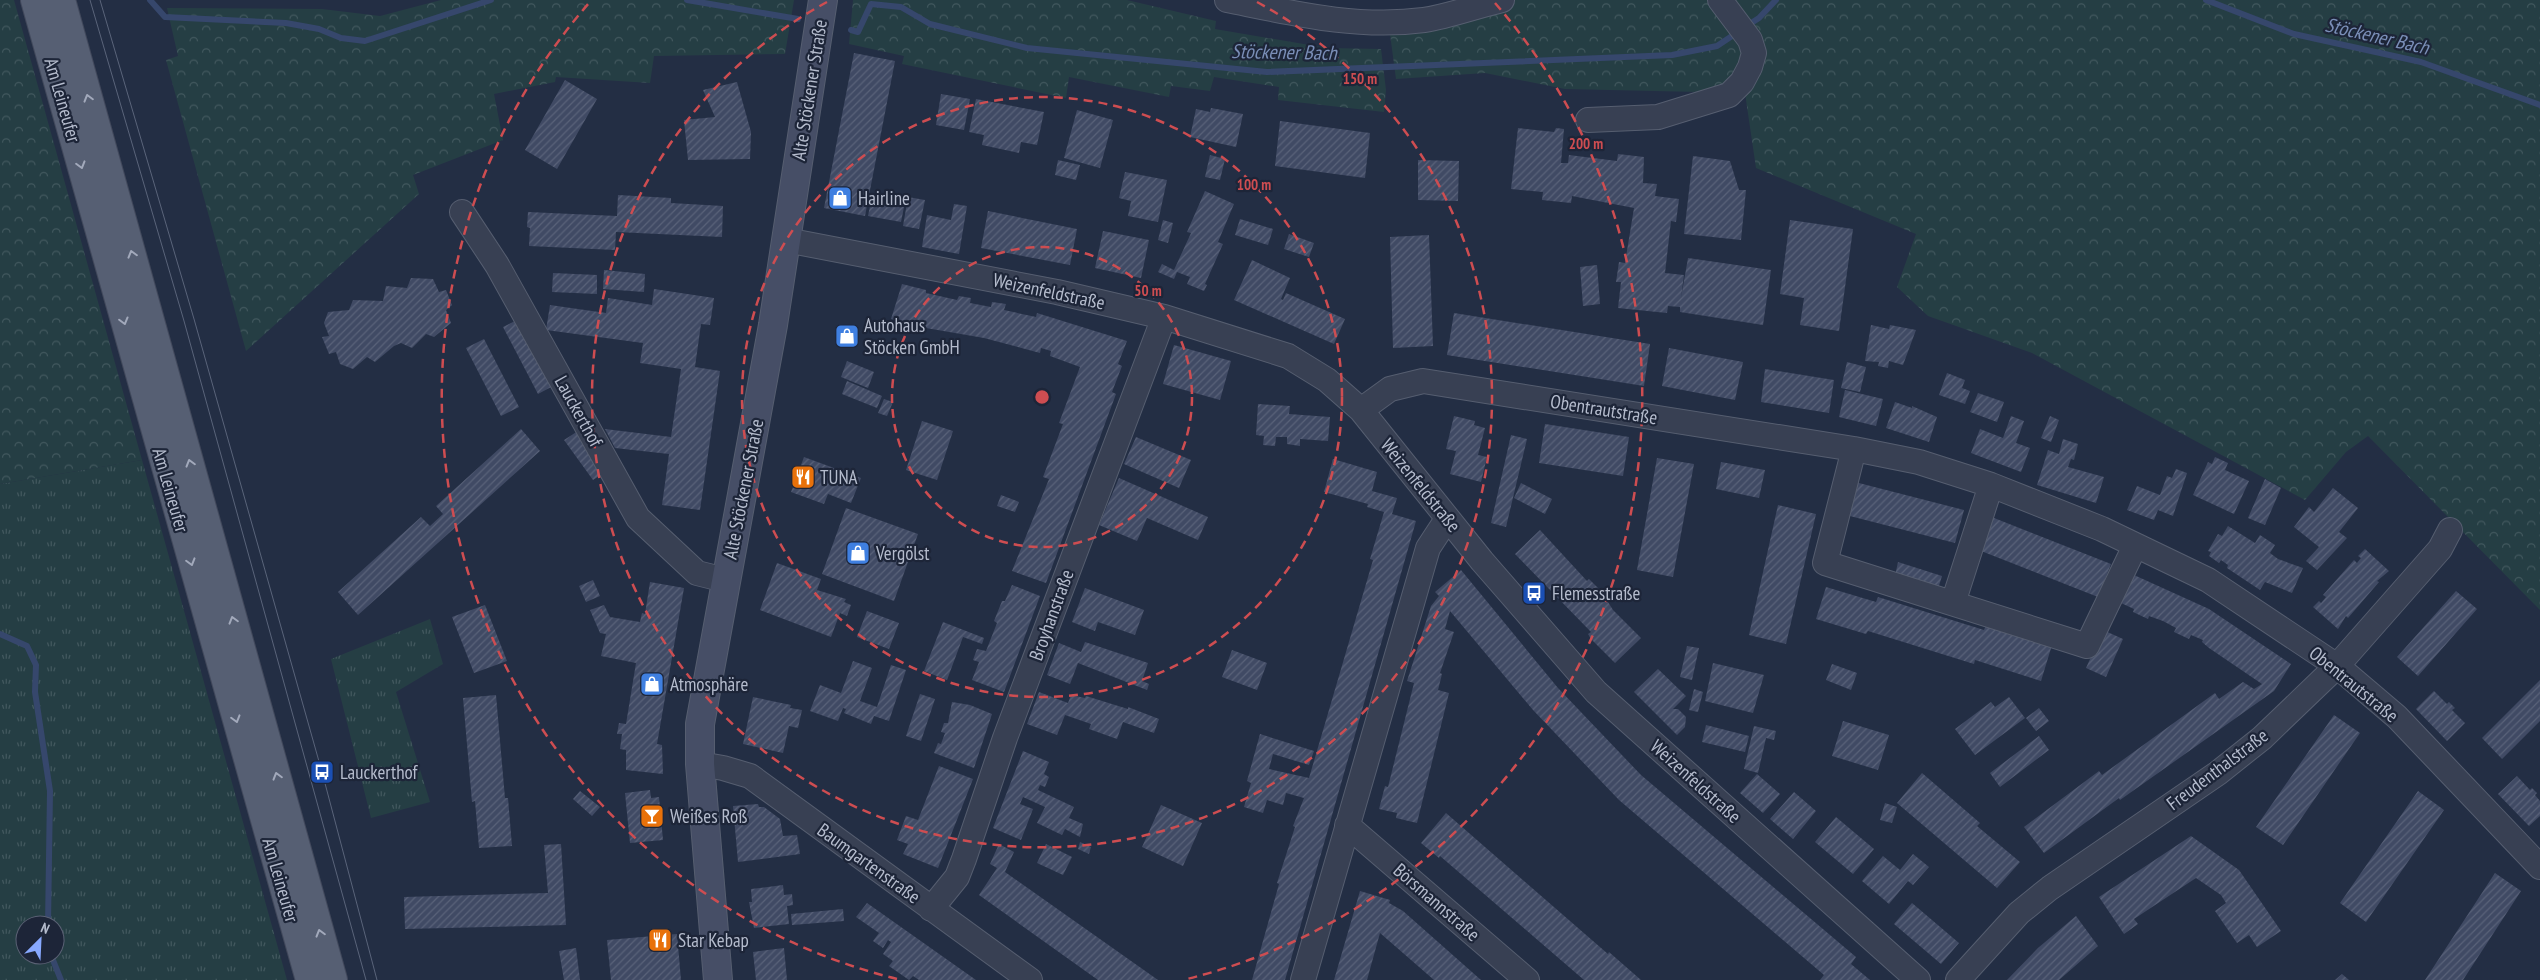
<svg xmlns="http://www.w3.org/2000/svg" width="2540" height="980" font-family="'PT Sans Narrow',sans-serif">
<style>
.grass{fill:url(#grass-tufts);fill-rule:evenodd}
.forest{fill:url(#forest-crowns)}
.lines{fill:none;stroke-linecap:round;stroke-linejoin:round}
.stream{stroke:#36476c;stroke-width:6}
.building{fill:url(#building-hatch)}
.street-casing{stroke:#565e70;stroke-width:26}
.secondary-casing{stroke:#565e70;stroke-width:30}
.primary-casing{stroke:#42495c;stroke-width:30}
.street{stroke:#384053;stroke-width:24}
.secondary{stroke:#464e66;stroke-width:28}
.primary{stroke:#565f73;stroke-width:28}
.tram{stroke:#5a647a;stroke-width:1}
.oneway{stroke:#a2a9bb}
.ring{fill:none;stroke:#ce4d51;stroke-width:2.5;stroke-dasharray:9 6}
.labels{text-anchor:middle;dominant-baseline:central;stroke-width:4.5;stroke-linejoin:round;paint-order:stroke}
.street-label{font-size:19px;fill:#b5bccd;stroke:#1d2538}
.poi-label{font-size:19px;fill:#b5bccd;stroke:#1d2538;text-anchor:start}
.water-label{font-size:20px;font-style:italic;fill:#7a8eb7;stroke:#1d2538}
.centre{fill:#ce4d51;stroke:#1d2538;stroke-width:2.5}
.ring-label{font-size:15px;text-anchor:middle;font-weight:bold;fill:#ce4d51;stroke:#1d2538;stroke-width:4.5;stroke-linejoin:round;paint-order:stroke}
</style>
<defs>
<pattern id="grass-tufts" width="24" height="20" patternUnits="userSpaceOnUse" patternTransform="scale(1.25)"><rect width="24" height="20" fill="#253e44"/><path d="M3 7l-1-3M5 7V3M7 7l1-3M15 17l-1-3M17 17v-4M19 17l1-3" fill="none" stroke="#42585e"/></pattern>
<pattern id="forest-crowns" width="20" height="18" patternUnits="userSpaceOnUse" patternTransform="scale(1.25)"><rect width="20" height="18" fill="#253e44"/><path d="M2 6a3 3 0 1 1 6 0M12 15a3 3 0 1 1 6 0" fill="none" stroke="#42585e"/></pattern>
<pattern id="building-hatch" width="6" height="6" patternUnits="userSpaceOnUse" patternTransform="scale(1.25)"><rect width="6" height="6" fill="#404a64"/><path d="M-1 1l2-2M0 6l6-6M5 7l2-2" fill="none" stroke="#596279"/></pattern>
</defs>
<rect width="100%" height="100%" fill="#232e44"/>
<!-- grass -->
<path class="grass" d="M142,460L287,980H0V484ZM25,925H55V955H25Z
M430,619L443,664L396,692L430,802L371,818L331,659Z"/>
<!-- forest -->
<path class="forest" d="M0,0H14L142,460L0,484Z
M441,0H794L785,54L654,56L650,83L556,77L555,82L494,94L503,140L413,175L419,194L246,351L166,60L178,56L167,8L322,9L380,16Z
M853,0H1127L1216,21L1215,29L1327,48L1381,49L1386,90L1384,112L1278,100L1279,87L1214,77L1210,91L1171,86L1169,97L1069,77L1066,98L902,64L904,56L849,44Z
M1460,0H2540V610L2368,436L2346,452L2305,500L2032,353L1928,316L1897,287L1916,234L1756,168L1745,93L1565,89L1485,73L1396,79L1390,34Z"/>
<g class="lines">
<!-- stream -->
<path class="stream" d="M150,0L165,17L286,23L319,29L341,38L365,41L491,0
M687,0L798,19
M2206,0L2294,34L2421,62L2540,105
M1745,27L1759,18L1776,0
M851,30L858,32L871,4L901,7L930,24L1027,48L1267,72L1672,55L1717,46L1738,32
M0,634L27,646L36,665L35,692L50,791L48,925
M51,955L61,980"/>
</g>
<!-- building -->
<path class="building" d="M854,53L895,61L865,216L824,208Z
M565,80L597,99L557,169L525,150Z
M737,82L751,132L750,159L688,160L684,120L715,117L703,90Z
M941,94L970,99L964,130L936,125Z
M976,99L1044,112L1037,145L1021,142L1019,153L982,145L984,135L969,132Z
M1211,108L1243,114L1236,147L1190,137L1196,109L1210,112Z
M1077,110L1113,120L1100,168L1064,158Z
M1280,121L1370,133L1365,178L1275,166Z
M1518,128L1554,132L1556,128L1564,129L1561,163H1568L1569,155L1617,161L1618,154L1644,157L1643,183L1657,184L1655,196L1679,199L1676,222L1671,221L1665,273L1684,275L1681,298L1688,258L1771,270L1763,325L1680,312V307L1668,306L1667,313L1618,308L1621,282H1616L1619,262L1625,263L1634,208L1572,196L1571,203L1542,200L1543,192L1511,189Z
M1210,155L1225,159L1220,180L1205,177Z
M1693,156L1730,161L1739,190H1746L1741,240L1684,234Z
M1058,160L1080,165L1076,180L1055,175Z
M1418,160L1459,161L1458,201L1418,200Z
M1125,172L1167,180L1158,222L1128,216L1131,201L1119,198Z
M1205,191L1234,204L1218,242L1223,244L1205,284L1207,285L1204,291L1187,284L1190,277L1177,272L1174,279L1158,272L1162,264L1174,270L1191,233L1187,232Z
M618,195L671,198V203L723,206L722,237L616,232L615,250L529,246L530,228L527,227L528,212L617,216Z
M908,197L925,200L919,229L903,226Z
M871,201L904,207L901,222L868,216Z
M954,204L967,206L959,254L922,247L927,215L951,220Z
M988,211L1077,229L1070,265L981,248Z
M1240,219L1273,229L1268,245L1235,235Z
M1163,220L1173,223L1168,243L1158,240Z
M1790,220L1853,229L1839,331L1800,325L1804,298L1780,294Z
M1103,231L1149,240L1141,278L1095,268Z
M1289,234L1314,243L1309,257L1284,249Z
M1429,235L1433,346L1393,348L1390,237Z
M1252,260L1290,278L1281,299L1283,300L1286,293L1345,319L1334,344L1234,300Z
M1597,265L1600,304L1583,306L1580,267Z
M604,270L645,274L644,292L603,289Z
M553,273L597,275V294L552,292Z
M411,278L433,279L439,292L446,290L452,305L446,310L451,323L434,337L426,334L412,348L401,343L394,346L375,362L367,357L353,369L340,364L336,352L329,354L322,337L329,336L324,323L328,312L349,310L353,300L383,301L386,286L407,288Z
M902,284L926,290V293L957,300L959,296L971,298L970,303L991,307L992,302L1006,304L1004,310L1036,317L1037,313L1127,341L1118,364L1122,366L1112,392L1116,394L1046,583L1012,571L1049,479L1043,477L1063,424L1059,423L1080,367L1050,356L1051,351L1041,348L1040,353L984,338L926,328L891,319Z
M654,289L714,298L710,325L701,324L695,367L720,371L700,510L662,505L669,454L615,448L605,429L671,437L681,369L640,363L643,343L546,330L550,305L606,313L608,298L652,305Z
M1454,313L1650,344L1644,386L1447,355Z
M521,318L555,385L538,394L503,327Z
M1871,325L1889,329L1890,325L1916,330L1903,365L1889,361L1888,368L1878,366L1879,362L1865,361Z
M484,339L519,407L501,416L466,348Z
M1174,345L1231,361L1220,400L1163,384Z
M1669,348L1743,362L1735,400L1662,386Z
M847,361L874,372L868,388L841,377Z
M1847,362L1866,367L1860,392L1841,388Z
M1765,369L1834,380L1829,413L1761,402Z
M1947,373L1965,380L1962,388L1970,391L1965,404L1939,395Z
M847,381L882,396L877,408L842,394Z
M1845,390L1883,399L1876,426L1839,417Z
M1978,393L2004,402L1997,422L1970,412Z
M884,399L893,402L887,416L878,413Z
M1895,402L1912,408V406L1937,417L1929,442L1886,428Z
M1258,404L1290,406L1289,414L1330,417L1328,441L1300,439V446L1287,444V437H1276L1275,446L1263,445L1264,436L1256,435Z
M1454,416L1475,421L1474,425L1485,428L1478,455L1487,457L1481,482L1450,474L1456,451L1446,449Z
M2011,416L2024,421L2016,443L2030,448L2021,472L1971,453L1980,429L2003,438Z
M2050,416L2059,420L2051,442L2041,438Z
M922,421L953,431L937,480L906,470Z
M1545,424L1629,437L1623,476L1539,463Z
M521,429L540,451L358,615L338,592L421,517L430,526L443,514L436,506Z
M578,431L607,471L593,480L564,440Z
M1511,435L1527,439L1506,527L1491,523Z
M1136,437L1191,460L1179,488L1124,464Z
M2063,439L2078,444L2074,460L2071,459L2068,467L2104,477L2096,503L2037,485L2048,450L2059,454Z
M804,457L861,478L851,503L828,494L824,504L791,492Z
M2215,457L2228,463L2225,470L2249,481L2234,514L2193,495L2208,462L2212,464Z
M1657,458L1694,464L1673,577L1637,570Z
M1333,459L1377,472L1372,491L1397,498L1392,514L1416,521L1285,980H1252L1279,884L1277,883L1295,827L1293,826L1304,798L1286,793L1283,805L1267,800L1263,813L1244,807L1251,783L1247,781L1260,734L1314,751L1309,765L1273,754L1269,769L1309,778L1373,560L1370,559L1384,512L1367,507L1368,504L1324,492Z
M1721,462L1765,470L1759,498L1716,489Z
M2176,469L2187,473L2173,516L2158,510L2154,520L2127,510L2137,486L2160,495L2167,476L2172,478Z
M1119,478L1208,517L1198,540L1147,518L1137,541L1099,525Z
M2265,479L2281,488L2265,525L2248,518Z
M1855,482L1964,510L1955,543L1846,515Z
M1521,483L1552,499L1545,514L1514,498Z
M2333,488L2358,508L2339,532L2347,538L2317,570L2306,561L2319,547L2294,527L2309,507L2314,512Z
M1001,495L1019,502L1015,512L997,506Z
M1778,505L1816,514L1786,644L1749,635Z
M846,508L918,534L894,601L822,574Z
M1989,516L2111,564L2098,597L1976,549Z
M2228,526L2255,543L2260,535L2275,545L2270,553L2278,559L2303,568L2292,593L2265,582L2260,590L2227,568L2228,565L2221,560L2219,563L2209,556L2211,552L2208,551L2218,534L2222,536Z
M1540,530L1587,581L1589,579L1610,600L1608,602L1613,610L1641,638L1615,663L1591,639L1588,634L1591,632L1515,554Z
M2365,549L2389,571L2377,581L2379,582L2348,618L2346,616L2338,629L2313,607L2319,601L2321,603L2326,597L2323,595L2354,560L2357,563L2361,558L2358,556Z
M1898,562L1942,576L1938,589L1895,576Z
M777,563L821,579L817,590L846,599L844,602L851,605L847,616L840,613L831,637L760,610Z
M1461,570L1558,688L1641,775L1856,957L1851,964L1870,980H1820L1824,975L1619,800L1533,710L1450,611L1445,629L1454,632L1440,673L1442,674L1438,690L1449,693L1417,823L1396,818L1397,813L1379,809L1385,786L1388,787L1414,683L1407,681L1431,606L1439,596L1435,592Z
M2134,575L2209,609L2291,664L2274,691L2120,800L2119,798L2044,853L2024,827L2099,771L2102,775L2215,693L2219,699L2243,682L2254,689L2262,684L2209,648L2202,642L2203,640L2191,635L2189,639L2174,632L2176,628L2163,621L2149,616L2148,619L2133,612L2134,609L2121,603Z
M593,580L600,596L586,602L579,586Z
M650,582L684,588L657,744L662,745L663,774L626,770V750L620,749L622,734H617L619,723L626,724L636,663L601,656L606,634L600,633L590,610L604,605L610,617L640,622L642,613L645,614Z
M1012,585L1040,596L1004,692L972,680L979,662L973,660L977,649L986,651L997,623L994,621L1002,601H1005Z
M1826,587L1876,602L1878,597L1984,630L1986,625L2052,645L2041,681L1975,660L1974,664L1868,631L1866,634L1816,619Z
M1085,588L1144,610L1135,635L1098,622L1095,631L1072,622Z
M2456,591L2477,609L2418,676L2397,657Z
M485,605L507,661L474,673L452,617Z
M867,611L899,623L889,649L857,637Z
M943,622L984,638L982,644L963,637L947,680L924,671Z
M2103,630L2123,639L2106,677L2086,668Z
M1085,642L1148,663L1142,681L1149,684L1147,690L1078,663L1070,684L1047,675L1059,643L1081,652Z
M1687,646L1699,648L1692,680L1680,677Z
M1232,650L1267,663L1257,690L1222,677Z
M853,661L872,668L860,701L877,707L891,665L906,670L889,721L874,716L871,724L844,713L846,709L843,708L838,721L810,711L820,685L841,693Z
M1713,663L1764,675L1753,713L1705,701Z
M1832,664L1857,673L1851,690L1826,680Z
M1658,669L1686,696L1673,709H1678L1686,717L1685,727L1677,735L1634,692Z
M2540,680V721L2502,759L2482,738Z
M1694,689L1703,692L1698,712L1689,710Z
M2434,691L2447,704L2449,702L2455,708L2452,710L2465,723L2447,741L2416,709Z
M1039,692L1068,703L1071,695L1085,698L1086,696L1128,709V707L1159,719L1154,733L1123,722L1117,739L1089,729L1091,724L1065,715L1057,735L1027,724Z
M920,694L935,699L921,741L906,736Z
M496,695L505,798H508L512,846L479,848L475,801L472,802L463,698Z
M753,697L791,705L790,708L802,710L798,728L789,726L783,753L743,744Z
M2009,697L2025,718L1975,755L1955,729L1991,702L1995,707Z
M952,702L970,705L992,714L974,768L934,753L938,743L941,744L945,733L941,732L944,723H948Z
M2039,708L2049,721L2036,731L2026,718Z
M2334,715L2360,733L2283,845L2256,827Z
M1843,721L1889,735L1878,770L1832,756Z
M1706,725L1749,736L1745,752L1702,742Z
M1754,726L1776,731L1774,740L1766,738L1758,773L1744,769Z
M2039,736L2049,750L2000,787L1990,773Z
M1023,751L1049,762L1044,774L1049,777L1045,787L1040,785L1038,790L1074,807L1069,818L1083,824L1080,837L1065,829L1062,835L1037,823L1045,807L1023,797L1020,804L1033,809L1021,840L993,828Z
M939,766L973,779L938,868L903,854L908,844L897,840L906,816L918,820Z
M1922,773L1980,823L1977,826L2020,862L1997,888L1897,803Z
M1757,774L1780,794L1763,813L1740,793Z
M2517,776L2530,790L2532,788L2537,793L2535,795L2540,801V816L2529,826L2498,794Z
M650,790L651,798L659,797L663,840L630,843L625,793Z
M580,791L600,807L592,816L573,799Z
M2418,791L2444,810L2366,922L2340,903Z
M1794,792L1816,811L1793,839L1770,819Z
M1885,803L1897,807L1892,823L1880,820Z
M758,804L759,807H764L780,819L783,836L797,835L800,854L738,862L733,806Z
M1161,805L1202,823L1183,866L1142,847Z
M1446,813L1608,954L1609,952L1641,980H1584L1440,856L1439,858L1421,843Z
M1836,817L1874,849L1853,874L1815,842Z
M2191,836L2239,870L2281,931L2257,947L2249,935L2237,943L2215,911L2226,903L2221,895L2196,878L2134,919L2138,924L2124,934L2099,897Z
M1080,842L1091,847L1089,854L1078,849Z
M561,844L566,925L405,929L404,897L548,893L544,845Z
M999,844L1014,852L1005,872L1158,980H1098L979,895L997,868L990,864Z
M1046,844L1072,857L1063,875L1037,863Z
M1913,854L1929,867L1913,885L1908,881L1889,904L1862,881L1883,856L1900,870Z
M2495,873L2521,891L2463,980H2425Z
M783,885L784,895L792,894L793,905L787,906L789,924L754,928L749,902H752L751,889Z
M1360,891L1390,900L1389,903L1403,911L1481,980H1434L1380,933L1367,980H1334Z
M867,903L942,956L976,980H919L913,976L909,980L889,966L893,961L883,954L891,942L888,940L883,948L873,941L879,933L856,917Z
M1912,903L1959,943L1941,964L1894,924Z
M843,909L844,921L792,925L791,914Z
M2076,916L2098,946L2059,980H2007L2038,948Z
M677,934L681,980H611L607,940Z
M576,948L580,980H564L559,951Z
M784,948L787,980H756L753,952Z
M2342,974L2349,980H2335Z"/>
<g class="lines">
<!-- street casing -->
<g class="street-casing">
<path id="street" d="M1227,0C1292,13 1357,29 1424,20C1450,16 1476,6 1502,0
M1588,120L1658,117L1729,95L1742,82L1750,67L1754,53L1750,40L1720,0
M462,212L497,265L638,518L697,573L725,580
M786,240L1057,292L1164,317L1288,356L1327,380L1361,410L1482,561L1596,692L1918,980
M1361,410L1390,389L1423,381L1854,449L1919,462L1991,485L2102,529L2208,580L2337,666L2397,717L2540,867
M1854,449L1825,563L2087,646L2135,546
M1953,603L1991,485
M700,764L723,768L750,776L1030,980
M1347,825L1527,980
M931,909L957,877L964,859L1005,738L1164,317
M1303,980L1428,548L1447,519
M1958,980L2019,913L2050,888L2218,773L2262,738L2337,666L2440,549L2450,530"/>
</g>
<!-- secondary casing -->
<g class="secondary-casing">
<path id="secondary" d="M718,980L700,764V724L773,325L823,0"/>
</g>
<!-- primary casing -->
<g class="primary-casing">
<path id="primary" d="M35,0L310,980
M61,0L333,980"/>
</g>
<!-- street -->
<use href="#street" class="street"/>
<!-- secondary -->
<use href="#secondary" class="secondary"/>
<!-- primary -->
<use href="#primary" class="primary"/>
<!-- tram -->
<path class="tram" d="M90,0L184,321L366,980
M100,0L194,319L322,772L377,980"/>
</g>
<!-- one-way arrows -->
<defs><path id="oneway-chevron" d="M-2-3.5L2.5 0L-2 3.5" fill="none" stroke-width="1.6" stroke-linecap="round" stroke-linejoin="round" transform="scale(1.25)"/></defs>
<g class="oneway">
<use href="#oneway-chevron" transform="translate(88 98) rotate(-106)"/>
<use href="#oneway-chevron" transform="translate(81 165) rotate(74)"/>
<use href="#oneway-chevron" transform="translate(132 254) rotate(-106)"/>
<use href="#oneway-chevron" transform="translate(124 321) rotate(75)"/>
<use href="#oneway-chevron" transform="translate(190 463) rotate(-106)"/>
<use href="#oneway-chevron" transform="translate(191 562) rotate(74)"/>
<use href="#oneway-chevron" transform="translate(233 620) rotate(-106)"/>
<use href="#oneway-chevron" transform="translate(236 719) rotate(74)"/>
<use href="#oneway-chevron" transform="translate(277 776) rotate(-106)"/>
<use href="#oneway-chevron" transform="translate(320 933) rotate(-106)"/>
</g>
<!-- distance rings -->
<g class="ring">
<circle cx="1042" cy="397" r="150"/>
<circle cx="1042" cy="397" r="300"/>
<path d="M1257 2A450 450 0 1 1 827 2"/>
<path d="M897 979A600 600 0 0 1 589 3M1495 3A600 600 0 0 1 1187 979"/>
</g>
<!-- icons -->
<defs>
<g id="shop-square" transform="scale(1.25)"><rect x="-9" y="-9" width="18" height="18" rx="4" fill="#3f7fe0" stroke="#1d2538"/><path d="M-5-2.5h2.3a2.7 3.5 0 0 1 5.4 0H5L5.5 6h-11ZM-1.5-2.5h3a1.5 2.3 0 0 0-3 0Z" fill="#fff"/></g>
<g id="restaurant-square" transform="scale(1.25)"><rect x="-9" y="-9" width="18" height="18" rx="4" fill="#e8710a" stroke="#1d2538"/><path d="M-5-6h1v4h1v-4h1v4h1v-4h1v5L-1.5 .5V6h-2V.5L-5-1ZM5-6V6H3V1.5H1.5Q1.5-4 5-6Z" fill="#fff"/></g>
<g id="bus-square" transform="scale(1.25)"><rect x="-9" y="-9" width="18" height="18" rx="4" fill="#1a4fb4" stroke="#1d2538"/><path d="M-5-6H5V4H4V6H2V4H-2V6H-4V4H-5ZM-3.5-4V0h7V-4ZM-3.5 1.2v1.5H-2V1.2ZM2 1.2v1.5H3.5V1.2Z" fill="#fff"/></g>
<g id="bar-square" transform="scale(1.25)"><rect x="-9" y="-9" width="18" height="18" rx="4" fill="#e8710a" stroke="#1d2538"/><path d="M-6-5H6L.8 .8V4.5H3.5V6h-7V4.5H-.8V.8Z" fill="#fff"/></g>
</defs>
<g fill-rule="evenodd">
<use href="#shop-square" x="840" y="198"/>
<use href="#shop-square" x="847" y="336"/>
<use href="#restaurant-square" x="803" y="477"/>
<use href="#shop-square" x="858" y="553"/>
<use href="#bus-square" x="1534" y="593"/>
<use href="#shop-square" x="652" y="684"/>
<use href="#bus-square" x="322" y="772"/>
<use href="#bar-square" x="652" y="816"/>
<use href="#restaurant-square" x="660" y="940"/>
</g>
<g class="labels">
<!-- street labels -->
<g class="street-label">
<text transform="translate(809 90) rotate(-81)">Alte Stöckener Straße</text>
<text transform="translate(63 100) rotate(74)">Am Leineufer</text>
<text transform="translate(1049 291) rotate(12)">Weizenfeldstraße</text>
<text transform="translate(1604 409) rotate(9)">Obentrautstraße</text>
<text transform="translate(579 411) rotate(61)">Lauckerthof</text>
<text transform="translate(1421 485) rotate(51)">Weizenfeldstraße</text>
<text transform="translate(743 489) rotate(-79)">Alte Stöckener Straße</text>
<text transform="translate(171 490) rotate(74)">Am Leineufer</text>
<text transform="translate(1051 615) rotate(-70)">Broyhanstraße</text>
<text transform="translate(2354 684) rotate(39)">Obentrautstraße</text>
<text transform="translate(2217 769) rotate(-37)">Freudenthalstraße</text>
<text transform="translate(1696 781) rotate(42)">Weizenfeldstraße</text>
<text transform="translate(869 863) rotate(36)">Baumgartenstraße</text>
<text transform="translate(281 880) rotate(74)">Am Leineufer</text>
<text transform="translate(1437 902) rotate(41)">Börsmannstraße</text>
</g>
<!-- poi labels -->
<g class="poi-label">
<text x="858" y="198">Hairline</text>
<text x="864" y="325">Autohaus<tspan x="864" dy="22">Stöcken GmbH</tspan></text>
<text x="820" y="477">TUNA</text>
<text x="876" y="553">Vergölst</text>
<text x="1552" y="593">Flemesstraße</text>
<text x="670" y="684">Atmosphäre</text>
<text x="340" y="772">Lauckerthof</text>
<text x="670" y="816">Weißes Roß</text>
<text x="678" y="940">Star Kebap</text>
</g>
<!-- water labels -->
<g class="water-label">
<text transform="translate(2377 36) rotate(13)">Stöckener Bach</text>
<text transform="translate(1284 52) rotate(1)">Stöckener Bach</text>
</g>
</g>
<circle cx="1042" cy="397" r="8" class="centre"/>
<g class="ring-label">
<text x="1360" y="84">150 m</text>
<text x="1586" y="149">200 m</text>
<text x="1254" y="190">100 m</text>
<text x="1148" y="296">50 m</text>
</g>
<!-- north arrow -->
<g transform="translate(40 940) rotate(24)"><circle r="24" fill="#1d2538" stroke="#5a6174"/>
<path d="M0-4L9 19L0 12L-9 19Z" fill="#88a9ff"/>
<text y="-8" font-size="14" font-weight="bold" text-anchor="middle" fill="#b5bccd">N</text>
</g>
</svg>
